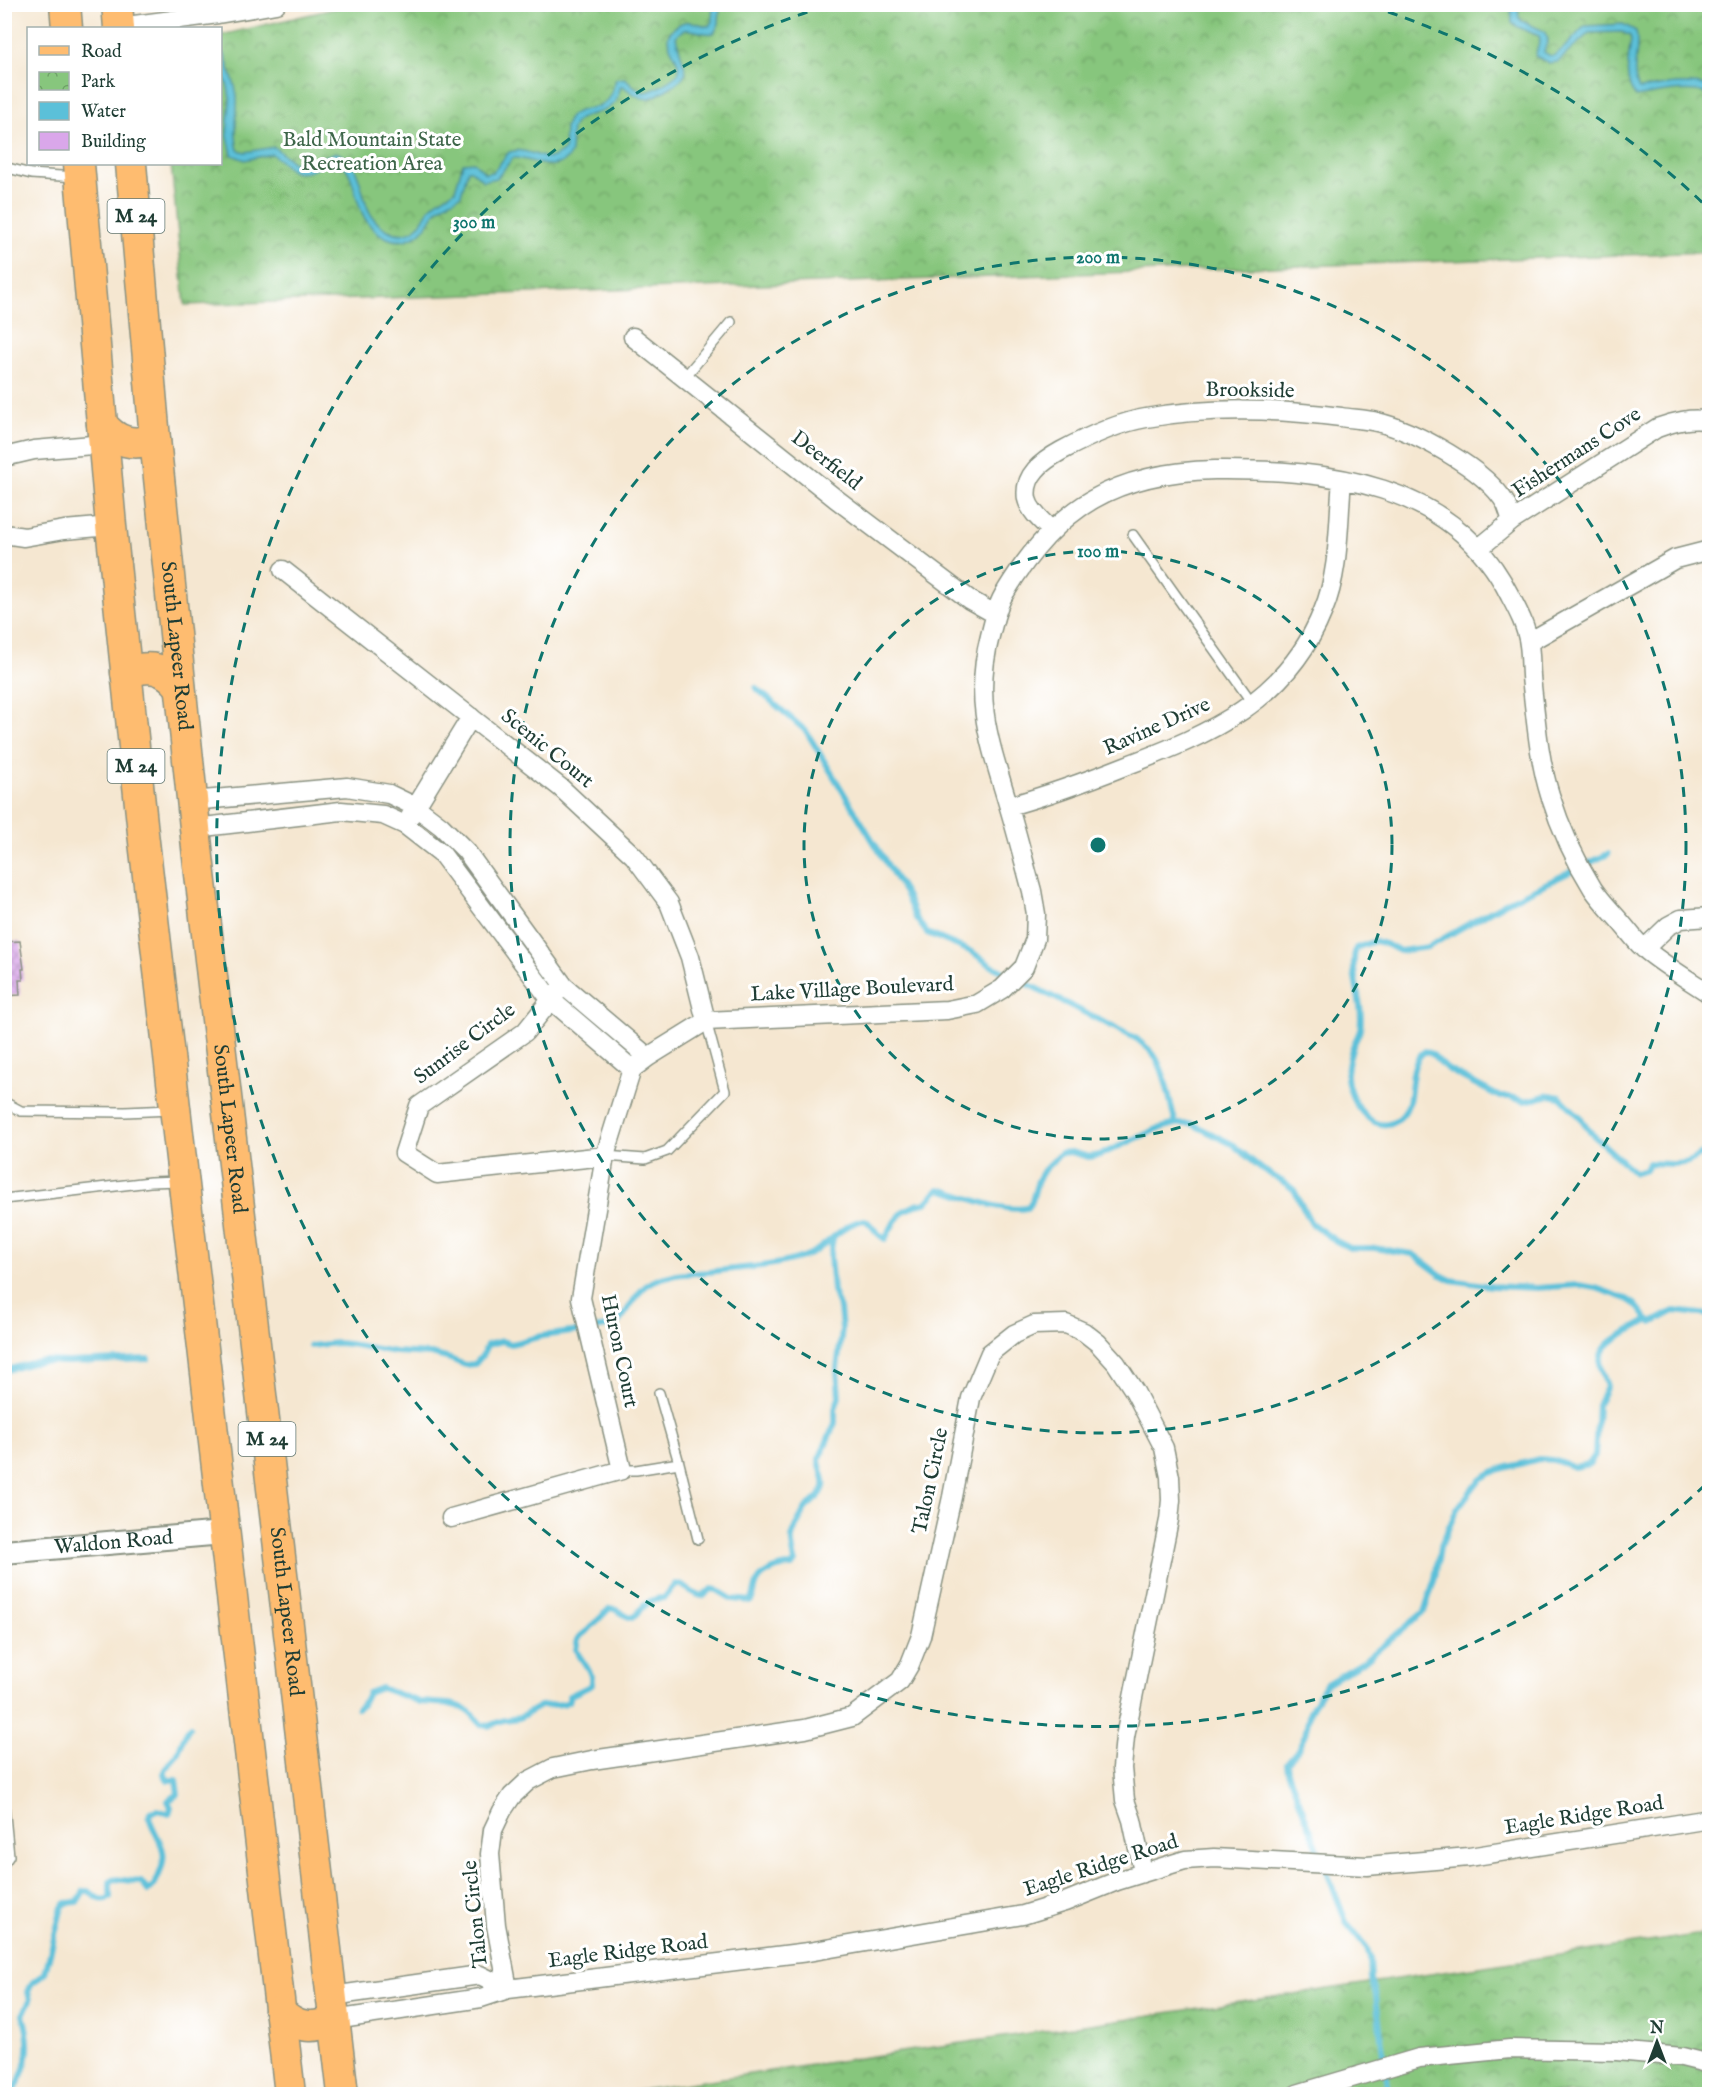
<svg xmlns="http://www.w3.org/2000/svg" width="1714" height="2099" font-family="'IM FELL English',serif">
<style>
.park{fill:url(#park-crowns);stroke:#538258;stroke-width:1.5}
.water{fill:#5bc0d9;stroke:#3d7e86;stroke-width:1.5}
.lines{fill:none;stroke-linecap:round;stroke-linejoin:round}
.stream{stroke:#5bc0d9;stroke-width:6}
.building{fill:url(#building-cross-hatch)}
.service-casing{stroke:#8a9282;stroke-width:12}
.minor-casing{stroke:#8a9282;stroke-width:21}
.tertiary-casing{stroke:#8a9282;stroke-width:26}
.primary-casing{stroke:#8a9282;stroke-width:33}
.service{stroke:#fff;stroke-width:9}
.minor{stroke:#fff;stroke-width:18}
.tertiary{stroke:#fff;stroke-width:22}
.primary{stroke:#febc70;stroke-width:30}
.ring{fill:none;stroke:#0f766e;stroke-width:3;stroke-dasharray:10 8}
.labels{text-anchor:middle;dominant-baseline:central;stroke-width:6;stroke-linejoin:round;paint-order:stroke}
.shield{fill:#fff;stroke:#627771;stroke-width:1.5}
.shield-label{font-size:20px;font-weight:bold;fill:#1f3d34}
.park-label{font-size:21px;fill:#3e664a;stroke:#fff}
.street-label{font-size:21px;fill:#1f3d34;stroke:#fff}
.centre{fill:#0f766e;stroke:#fff;stroke-width:3}
.ring-label{font-size:18px;text-anchor:middle;font-weight:bold;fill:#0f766e;stroke:#fff;stroke-width:6;stroke-linejoin:round;paint-order:stroke}
</style>
<defs>
<pattern id="park-crowns" width="20" height="18" patternUnits="userSpaceOnUse" patternTransform="scale(1.5)"><rect width="20" height="18" fill="#87c67d"/><path d="M2 6a3 3 0 1 1 6 0M12 15a3 3 0 1 1 6 0" fill="none" stroke="#6ea267"/></pattern>
<pattern id="building-cross-hatch" width="8" height="8" patternUnits="userSpaceOnUse" patternTransform="scale(1.5)"><rect width="8" height="8" fill="#daa7ea"/><path d="M0 0l8 8M0 8l8-8" fill="none" stroke="#b089be"/></pattern>
</defs>
<rect width="100%" height="100%" fill="#fff"/>
<filter id="ink" filterUnits="userSpaceOnUse"><feTurbulence type="fractalNoise" baseFrequency=".0167" numOctaves="2"/><feDisplacementMap in="SourceGraphic" scale="12" xChannelSelector="R" yChannelSelector="G"/><feConvolveMatrix kernelMatrix="1 2 1 2 8 2 1 2 1" color-interpolation-filters="sRGB"/></filter>
<filter id="wash" filterUnits="userSpaceOnUse"><feTurbulence type="fractalNoise" baseFrequency=".008" numOctaves="4" result="noise"/><feDisplacementMap in="SourceGraphic" scale="24" xChannelSelector="R" yChannelSelector="G"/><feGaussianBlur stdDeviation="1.35" result="paint"/><feColorMatrix in="noise" values="0 0 0 0 0 0 0 0 0 0 0 0 0 0 0 0 0 1.4 0 .05"/><feComposite in="paint" operator="in"/></filter>
<g filter="url(#wash)">
<rect width="100%" height="100%" fill="#f5e7d1"/>
<!-- park -->
<path class="park" d="M350,5H1709V252L185,305L171,164H220L221,35Z
M1709,1933V2094H615Z"/>
<!-- water -->
<path class="water" d="M713,5H720L719,24L714,33C699,37 687,21 676,37L686,72C682,80 677,83 669,88C647,102 644,103 623,86H621C619,92 618,99 614,103C603,117 578,111 572,129C569,143 578,157 558,164C542,169 528,157 513,158L497,178L483,181L471,170H468L461,195C454,200 444,204 437,210C430,218 427,230 417,235C407,241 398,243 387,238C347,220 363,174 336,159C321,164 306,179 291,170C284,165 278,159 272,154L245,160L232,155L227,132L230,99L228,87L221,68V51L225,55C228,69 236,82 237,97C238,116 233,129 238,150L245,152L274,147L295,164L302,166L336,152C345,156 352,161 356,171C366,193 363,218 388,230C397,235 406,235 415,229C423,223 425,213 432,206C437,200 448,195 455,190L463,163L474,162L485,173L493,172L509,152C513,151 519,150 523,151C541,154 548,165 564,150C566,139 562,128 569,118C579,105 601,112 609,97C612,92 614,85 616,79L625,78C631,83 637,91 644,92C651,93 678,77 679,71C681,54 654,40 678,25C682,22 686,21 691,22C697,22 703,26 709,26L712,21Z
M1511,5H1518L1519,18L1522,21L1544,31L1548,39L1544,52C1547,54 1549,56 1552,56C1560,55 1578,32 1585,26L1623,24L1636,31C1641,51 1629,70 1639,89C1662,86 1686,80 1709,87V95C1692,85 1656,94 1636,97C1623,82 1628,60 1631,41L1630,36L1622,32L1589,33L1558,62L1549,63L1535,56L1540,40L1539,36L1518,27L1512,23Z"/>
<g class="lines">
<!-- stream -->
<path class="stream" d="M756,688L806,731L906,895L915,917L927,933L972,952L992,966L1137,1039C1142,1044 1150,1049 1154,1055C1167,1074 1169,1102 1176,1124
M1608,854L1507,902L1428,947L1400,951L1385,944L1375,941L1356,948C1348,975 1365,1002 1360,1029C1359,1035 1355,1041 1353,1046C1350,1054 1348,1065 1347,1073C1346,1096 1371,1138 1397,1120C1420,1105 1403,1067 1425,1051L1432,1054L1447,1069L1500,1097H1510L1525,1101L1550,1095L1560,1097L1580,1117L1592,1134L1635,1173L1646,1170L1649,1163C1662,1163 1675,1166 1688,1162C1696,1158 1701,1153 1710,1152
M310,1346L337,1343L349,1344L395,1352L431,1354L450,1359L465,1365L475,1364L482,1356L487,1345L502,1341L511,1344L542,1336L615,1326C627,1315 634,1295 646,1286C662,1273 688,1274 708,1272C739,1268 772,1267 803,1257C826,1250 840,1223 865,1220C873,1225 875,1234 885,1239L895,1221L904,1211L916,1205L926,1203L939,1189C965,1195 1000,1213 1027,1208L1032,1201L1038,1180L1044,1170L1061,1153L1071,1152L1089,1157L1100,1155L1157,1129L1176,1124H1192L1232,1144L1262,1169L1288,1185L1294,1190L1311,1223L1336,1241L1350,1248H1374L1413,1254L1441,1275L1451,1280L1491,1286L1537,1288L1578,1285L1596,1288L1627,1299L1636,1305L1648,1320
M4,1371L35,1362L45,1361L68,1362L148,1359
M357,1708L362,1705L368,1693L381,1688L420,1702L449,1704L461,1707L470,1712L482,1725L488,1726L504,1720L519,1718L540,1706L563,1704L569,1701V1696L592,1685C593,1671 582,1662 576,1650L578,1638L588,1630L610,1608C619,1609 623,1616 632,1618C643,1608 647,1598 664,1598L675,1584C686,1584 691,1595 702,1596L712,1589L717,1590L732,1599L751,1601C755,1595 754,1589 757,1583C763,1571 781,1566 792,1566L795,1562C792,1540 788,1543 799,1521C802,1515 803,1509 809,1505C815,1500 821,1496 824,1487C826,1477 819,1469 819,1459L835,1423V1409L839,1397L837,1369L842,1329L840,1309L833,1291L830,1256L833,1238
M13,2094C28,2064 33,2048 23,2015L30,2000L28,1992L32,1983L45,1973L62,1907L66,1903L77,1902L84,1891H89C96,1897 100,1902 110,1898V1882L115,1879L141,1882L148,1891C154,1887 156,1882 159,1875C171,1847 156,1841 149,1817L151,1812L158,1810L169,1814L171,1807L168,1801L178,1794L176,1780H168L164,1774C167,1765 172,1762 177,1754C182,1745 183,1734 190,1727
M1388,2094L1376,1996L1371,1979L1370,1958L1367,1948L1347,1924L1288,1772L1287,1763L1297,1751L1305,1735L1310,1711L1326,1684L1363,1662L1424,1612L1435,1578L1440,1548L1457,1509L1480,1479L1497,1470L1539,1459L1553,1460L1574,1467L1589,1464L1595,1455L1598,1405L1607,1386C1605,1379 1600,1371 1600,1363C1599,1340 1633,1331 1648,1320L1652,1323L1674,1311L1710,1315"/>
</g>
<g id="blocks">
<!-- building -->
<path class="building" d="M20,941L24,969H22L23,980H19L20,995L4,996V942Z"/>
</g>
</g>
<g filter="url(#ink)">
<use href="#blocks" fill-opacity="0" stroke="#8a9282" stroke-width="1.5"/>
<g class="lines">
<!-- service casing -->
<g class="service-casing">
<path id="service" d="M4,167L31,174L76,177
M684,378L731,322
M1133,535L1253,704
M4,1102L21,1111L125,1112L171,1110
M605,1156L645,1159L667,1151L725,1091L706,1021
M4,1199L150,1182L180,1181
M679,1463L698,1539
M622,1470H636L679,1463L659,1393
M4,1805L9,1856L4,1863"/>
</g>
<!-- minor casing -->
<g class="minor-casing">
<path id="minor" d="M119,27L218,14L276,4
M633,337L835,498L970,600L995,614
M4,457L34,450L104,444
M1052,531C1044,523 1030,512 1027,499C1023,475 1043,461 1061,451C1087,437 1116,423 1146,418C1206,407 1280,409 1341,417C1353,419 1366,419 1377,422C1415,431 1486,469 1506,504C1508,509 1510,515 1512,521
M4,534L24,537L64,530L111,526
M1478,549L1512,521L1657,428C1674,422 1691,417 1710,421
M283,570L561,788L634,856L669,903L690,957L706,1021
M1529,642L1675,559L1710,550
M192,801L347,787L389,794L416,807L441,826L466,851L564,986L648,1057
M1009,806C1049,795 1087,781 1125,766C1210,734 1287,701 1323,611C1340,571 1338,523 1342,480
M411,815L471,717
M195,828L341,811L383,815L405,825L441,853L550,999L632,1069
M1644,949L1668,926L1681,919L1710,917
M558,991L525,1032L419,1106L404,1153L437,1174L605,1156
M632,1069L648,1057L706,1021L947,1010L977,1004L1002,989L1024,967L1035,939L1036,914L1032,891C1024,862 1017,833 1008,804C990,743 973,701 990,636C994,621 997,604 1006,591C1057,506 1117,472 1215,470C1327,469 1453,482 1509,594C1517,609 1527,627 1529,645C1531,658 1530,672 1532,686C1536,721 1539,760 1550,795C1560,827 1575,860 1593,889C1602,902 1614,914 1624,926C1631,934 1638,945 1647,951C1667,967 1689,980 1710,994
M451,1518L622,1470L581,1298L605,1156L632,1069
M508,1989L496,1925L490,1854L493,1830L502,1811L512,1796L528,1781L553,1768L592,1760L805,1729L852,1717L900,1681L910,1664L921,1636L952,1497L971,1398L990,1353L1014,1334L1034,1325L1066,1324L1084,1332L1098,1343L1116,1363L1135,1392L1164,1448L1170,1477L1171,1500L1169,1520L1125,1737L1122,1768L1125,1800L1132,1820L1143,1872
M332,1996L480,1975L508,1989
M334,2020L481,1998L508,1989L808,1952L1023,1915L1065,1902L1117,1881L1185,1860L1214,1858L1367,1866L1469,1857L1710,1819
M1297,2094L1419,2058L1510,2049L1617,2051L1682,2057L1710,2064"/>
</g>
<!-- tertiary casing -->
<g class="tertiary-casing">
<g id="tertiary">
<path id="s1" d="M4,1552L223,1533"/>
</g>
</g>
<!-- primary casing -->
<g class="primary-casing">
<g id="primary">
<path d="M65,4L67,28"/>
<path d="M117,4L119,28"/>
<path d="M79,164L111,526L143,833L290,2094"/>
<path id="s2" d="M131,164L155,439L198,857L343,2094"/>
<path d="M102,424C117,443 133,446 155,439"/>
<path d="M126,673C149,664 165,667 180,687"/>
<path d="M280,2011C296,2028 313,2030 334,2020"/>
</g>
</g>
<!-- service -->
<use href="#service" class="service"/>
<!-- minor -->
<use href="#minor" class="minor"/>
<!-- tertiary -->
<use href="#tertiary" class="tertiary"/>
<!-- primary -->
<use href="#primary" class="primary"/>
</g>
</g>
<!-- distance rings -->
<g class="ring">
<circle cx="1098" cy="845" r="294"/>
<circle cx="1098" cy="845" r="588"/>
<path d="M1705 1485A882 882 0 1 1 825 6M1371 6A882 882 0 0 1 1705 205"/>
</g>
<g class="labels">
<!-- shield labels -->
<g class="shield">
<rect x="107.5" y="199" width="57" height="34" rx="4.5"/>
<rect x="107.5" y="749" width="57" height="34" rx="4.5"/>
<rect x="238.5" y="1422" width="57" height="34" rx="4.5"/>
</g>
<g class="shield-label">
<text x="136" y="216">M 24</text>
<text x="136" y="766">M 24</text>
<text x="267" y="1439">M 24</text>
</g>
<!-- park labels -->
<g class="park-label">
<text x="372" y="140">Bald Mountain State<tspan x="372" dy="24">Recreation Area</tspan></text>
</g>
<!-- street labels -->
<g class="street-label">
<text transform="translate(1250 391) rotate(1)">Brookside</text>
<text transform="translate(1577 453) rotate(-33)">Fishermans Cove</text>
<text transform="translate(826 461) rotate(38)">Deerfield</text>
<text stroke="none"><textPath href="#s2" startOffset="484">South Lapeer Road</textPath></text>
<text transform="translate(1157 727) rotate(-24)">Ravine Drive</text>
<text transform="translate(547 749) rotate(39)">Scenic Court</text>
<text transform="translate(852 990) rotate(-3)">Lake Village Boulevard</text>
<text transform="translate(465 1044) rotate(-37)">Sunrise Circle</text>
<text stroke="none"><textPath href="#s2" startOffset="970">South Lapeer Road</textPath></text>
<text transform="translate(619 1351) rotate(78)">Huron Court</text>
<text transform="translate(931 1481) rotate(-78)">Talon Circle</text>
<text stroke="none"><textPath href="#s1" startOffset="110">Waldon Road</textPath></text>
<text stroke="none"><textPath href="#s2" startOffset="1456">South Lapeer Road</textPath></text>
<text transform="translate(1584 1816) rotate(-9)">Eagle Ridge Road</text>
<text transform="translate(1101 1866) rotate(-18)">Eagle Ridge Road</text>
<text transform="translate(476 1914) rotate(-96)">Talon Circle</text>
<text transform="translate(628 1952) rotate(-7)">Eagle Ridge Road</text>
</g>
</g>
<circle cx="1098" cy="845" r="9" class="centre"/>
<g class="ring-label">
<text x="474" y="228">300 m</text>
<text x="1098" y="263">200 m</text>
<text x="1098" y="557">100 m</text>
</g>
<!-- margin -->
<rect width="1714" height="2099" fill="none" stroke="#fff" stroke-width="24"/>
<!-- legend -->
<rect x="27" y="27" width="195" height="138" fill="#ffffff" stroke="#a5b1ae" stroke-width="1.5"/>
<rect x="39" y="46" width="30" height="9" fill="#febc70" stroke="#a5b1ae" stroke-width="1.5"/>
<text x="81" y="57" font-size="18" fill="#1f3d34">Road</text>
<rect x="39" y="72" width="30" height="18" fill="url(#park-crowns)" stroke="#a5b1ae" stroke-width="1.5"/>
<text x="81" y="87" font-size="18" fill="#1f3d34">Park</text>
<rect x="39" y="102" width="30" height="18" fill="#5bc0d9" stroke="#a5b1ae" stroke-width="1.5"/>
<text x="81" y="117" font-size="18" fill="#1f3d34">Water</text>
<rect x="39" y="132" width="30" height="18" fill="#daa7ea" stroke="#a5b1ae" stroke-width="1.5"/>
<text x="81" y="147" font-size="18" fill="#1f3d34">Building</text>
<!-- north arrow -->
<g transform="translate(1657 2042)" stroke="#ffffff" stroke-width="4.5" paint-order="stroke">
<path d="M0-4.5L10 22L0 15L-10 22Z" fill="#1f3d34"/>
<text y="-9" font-size="16" font-weight="bold" text-anchor="middle" fill="#1f3d34">N</text>
</g>
</svg>
